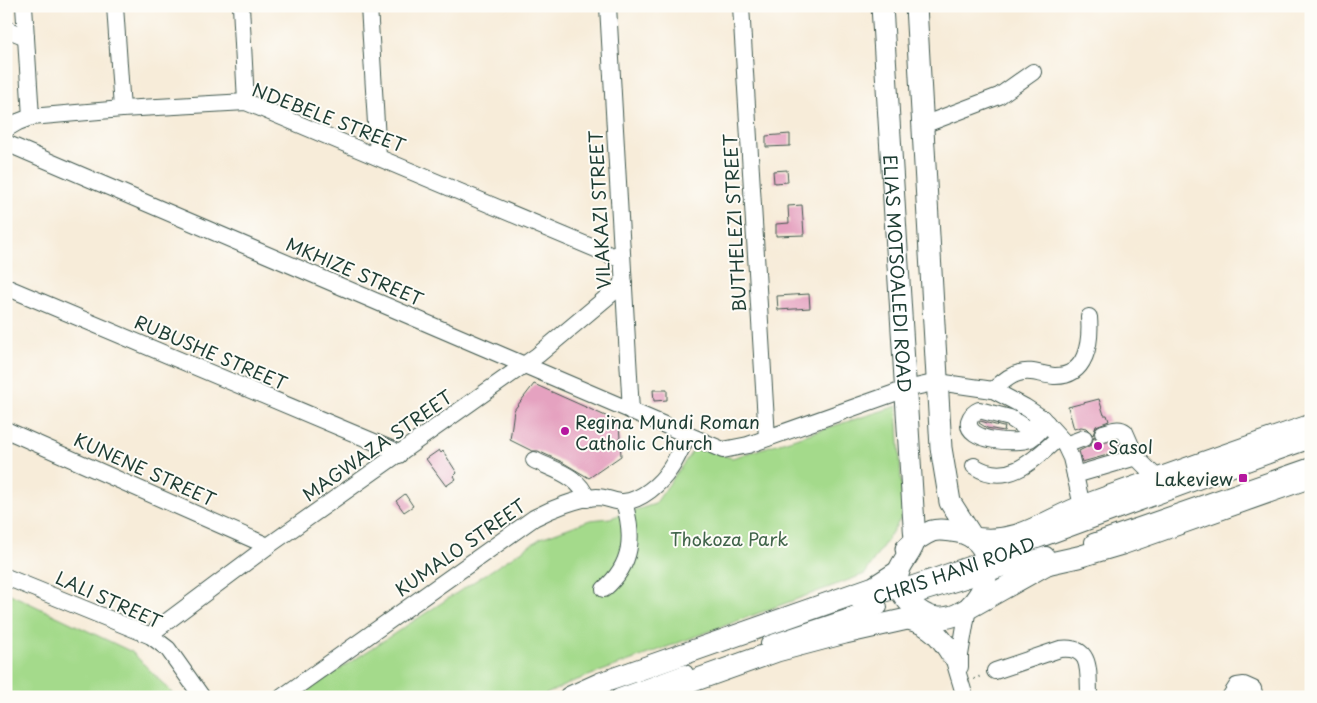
<svg xmlns="http://www.w3.org/2000/svg" width="1317" height="703" font-family="'Playpen Sans',sans-serif">
<style>
.green{fill:#a4da8b;stroke:#628c60}
.building{fill:#e5a2c0}
.lines{fill:none;stroke-linecap:round;stroke-linejoin:round}
.minor-casing{stroke:#3f574d;stroke-width:18}
.major-casing{stroke:#3f574d;stroke-width:23}
.path{stroke:#3f574d;stroke-width:2;stroke-dasharray:1 4;stroke-linecap:butt}
.minor{stroke:#fff;stroke-width:16}
.major{stroke:#fff;stroke-width:21}
.poi-dot{fill:#b5179e;stroke:#fdfcf7;stroke-width:2}
.labels{text-anchor:middle;dominant-baseline:central;stroke-width:4;stroke-linejoin:round;paint-order:stroke}
.street-label{font-size:18px;fill:#1f3d34;stroke:#fdfcf7}
.poi-label{font-size:18px;fill:#1f3d34;stroke:#fdfcf7;text-anchor:start}
.park-label{font-size:18px;fill:#40644a;stroke:#fdfcf7}
</style>
<rect width="100%" height="100%" fill="#fdfcf7"/>
<filter id="ink" filterUnits="userSpaceOnUse"><feTurbulence type="fractalNoise" baseFrequency=".02" numOctaves="2"/><feDisplacementMap in="SourceGraphic" scale="10" xChannelSelector="R" yChannelSelector="G"/><feConvolveMatrix kernelMatrix="1 2 1 2 8 2 1 2 1" color-interpolation-filters="sRGB"/></filter>
<filter id="wash" filterUnits="userSpaceOnUse"><feTurbulence type="fractalNoise" baseFrequency=".0096" numOctaves="4" result="noise"/><feDisplacementMap in="SourceGraphic" scale="20" xChannelSelector="R" yChannelSelector="G"/><feGaussianBlur stdDeviation="1.12" result="paint"/><feColorMatrix in="noise" values="0 0 0 0 0 0 0 0 0 0 0 0 0 0 0 0 0 1.4 0 .05"/><feComposite in="paint" operator="in"/></filter>
<g filter="url(#wash)">
<rect width="100%" height="100%" fill="#f7ecd9"/>
<!-- green -->
<path class="green" d="M897,406L903,515L865,574L572,682L540,697H297L541,538L590,520L610,518L655,504L696,446L732,458Z
M6,592L132,652L176,697H6Z"/>
<g id="blocks">
<!-- building -->
<path class="building" d="M790,134V146L766,147V136Z
M787,170L788,182L774,183L773,171Z
M802,205L804,235L776,236V224L789,223L788,206Z
M809,294L810,308L778,310L777,296Z
M534,384L619,422L621,456L589,478L562,462L538,451H532L510,440L514,410Z
M653,390H667V400L654,401Z
M1099,399L1104,415H1107L1109,421L1096,426L1093,435L1086,428L1081,427L1074,429L1068,407Z
M980,421L1003,427H1005L1004,431L987,428L979,423Z
M1094,436L1097,441L1101,443L1117,440L1122,451L1082,462L1079,451L1091,445Z
M439,450L441,453L443,451L457,473L454,476L456,479L446,486L426,459Z
M405,494L413,506L404,512L396,501Z"/>
</g>
</g>
<g filter="url(#ink)">
<use href="#blocks" fill-opacity="0" stroke="#3f574d" stroke-width="1"/>
<g class="lines">
<!-- minor casing -->
<g class="minor-casing">
<g id="minor">
<path d="M24,6L31,117"/>
<path d="M115,6L122,109"/>
<path d="M241,6L246,102"/>
<path d="M369,6L378,157"/>
<path d="M608,6L631,411"/>
<path d="M741,6L767,438"/>
<path d="M6,29L26,37"/>
<path d="M923,125L999,96L1033,72"/>
<path d="M6,129L18,122L31,117L122,109L246,102L622,260"/>
<path d="M6,143L723,450L748,445L906,389L938,382L993,390L1025,407L1042,418L1063,441L1071,458L1075,475"/>
<path d="M6,287L391,449L399,455"/>
<path d="M993,390C1001,384 1009,375 1019,373C1031,369 1042,375 1054,376C1087,377 1091,342 1089,317"/>
<path d="M1042,418L1034,426L1027,429L1010,418L979,410C974,412 971,415 969,421C965,442 1017,444 1030,439C1037,435 1042,429 1047,423"/>
<path d="M6,430L268,546"/>
<path d="M1103,433C1110,431 1119,427 1125,432L1136,457"/>
<path d="M1065,445L1084,438"/>
<path d="M534,460C554,470 580,476 587,499"/>
<path d="M974,466C1008,488 1035,459 1059,437"/>
<path d="M1082,506L1075,475L1136,457L1158,479"/>
<path d="M1093,542L1311,466"/>
<path d="M6,577L151,636L168,649L202,697"/>
<path d="M604,589C633,564 634,536 624,502"/>
<path d="M916,595L1046,555"/>
<path id="s1" d="M859,602C1011,553 1160,493 1311,440"/>
<path d="M151,636L157,629L268,546L538,355L624,283"/>
<path d="M769,644L879,607"/>
<path d="M949,644L965,697"/>
<path d="M960,667V655L968,608"/>
<path d="M995,671L1060,649C1093,645 1088,673 1089,697"/>
<path d="M282,697L534,518C551,509 578,498 597,497C606,497 615,502 623,502C641,501 661,483 670,469C677,459 682,446 688,435"/>
<path d="M619,697L685,673"/>
<path d="M1230,697L1237,686L1244,685L1253,689L1255,697"/>
</g>
</g>
<!-- major casing -->
<g class="major-casing">
<g id="major">
<path id="s2" d="M882,6L914,525C914,530 915,536 915,540C913,550 904,559 900,568C892,585 906,601 918,610C931,620 944,620 958,614L1047,564"/>
<path d="M916,6L941,448L950,502L973,538C1022,545 1045,519 1088,504C1162,477 1236,451 1311,425"/>
<path d="M906,549C914,541 922,535 932,531C938,529 945,530 951,531C994,534 996,581 970,606"/>
<path d="M1033,567L1078,557L1122,544L1311,477"/>
<path d="M912,620C932,625 942,639 952,655"/>
<path d="M570,697L601,683L874,587L899,571"/>
<path d="M648,697L777,651L845,633L925,615"/>
</g>
</g>
<!-- path -->
<path class="path" d="M974,679L983,675"/>
<!-- minor -->
<use href="#minor" class="minor"/>
<!-- major -->
<use href="#major" class="major"/>
</g>
</g>
<!-- markers -->
<g class="poi-dot">
<circle cx="565" cy="431" r="5"/>
<circle cx="1098" cy="446" r="5"/>
<rect x="1238" y="473" width="10" height="10" rx="2.5"/>
</g>
<g class="labels">
<!-- street labels -->
<g class="street-label">
<text transform="translate(329 117) rotate(21)">NDEBELE STREET</text>
<text transform="translate(599 210) rotate(-93)">VILAKAZI STREET</text>
<text transform="translate(734 223) rotate(-93)">BUTHELEZI STREET</text>
<text transform="translate(355 271) rotate(23)">MKHIZE STREET</text>
<text stroke="none"><textPath href="#s2" startOffset="268">ELIAS MOTSOALEDI ROAD</textPath></text>
<text transform="translate(211 352) rotate(23)">RUBUSHE STREET</text>
<text transform="translate(377 445) rotate(-35)">MAGWAZA STREET</text>
<text transform="translate(145 469) rotate(24)">KUNENE STREET</text>
<text transform="translate(460 547) rotate(-35)">KUMALO STREET</text>
<text stroke="none"><textPath href="#s1" startOffset="100">CHRIS HANI ROAD</textPath></text>
<text transform="translate(109 599) rotate(24)">LALI STREET</text>
</g>
<!-- poi labels -->
<g class="poi-label">
<text x="575" y="421">Regina Mundi Roman<tspan x="575" dy="21">Catholic Church</tspan></text>
<text x="1108" y="446">Sasol</text>
<text x="1233" y="478" text-anchor="end">Lakeview</text>
</g>
<!-- park labels -->
<g class="park-label">
<text x="729" y="538">Thokoza Park</text>
</g>
</g>
<!-- margin -->
<rect width="1317" height="703" fill="none" stroke="#fdfcf7" stroke-width="25"/>
</svg>
